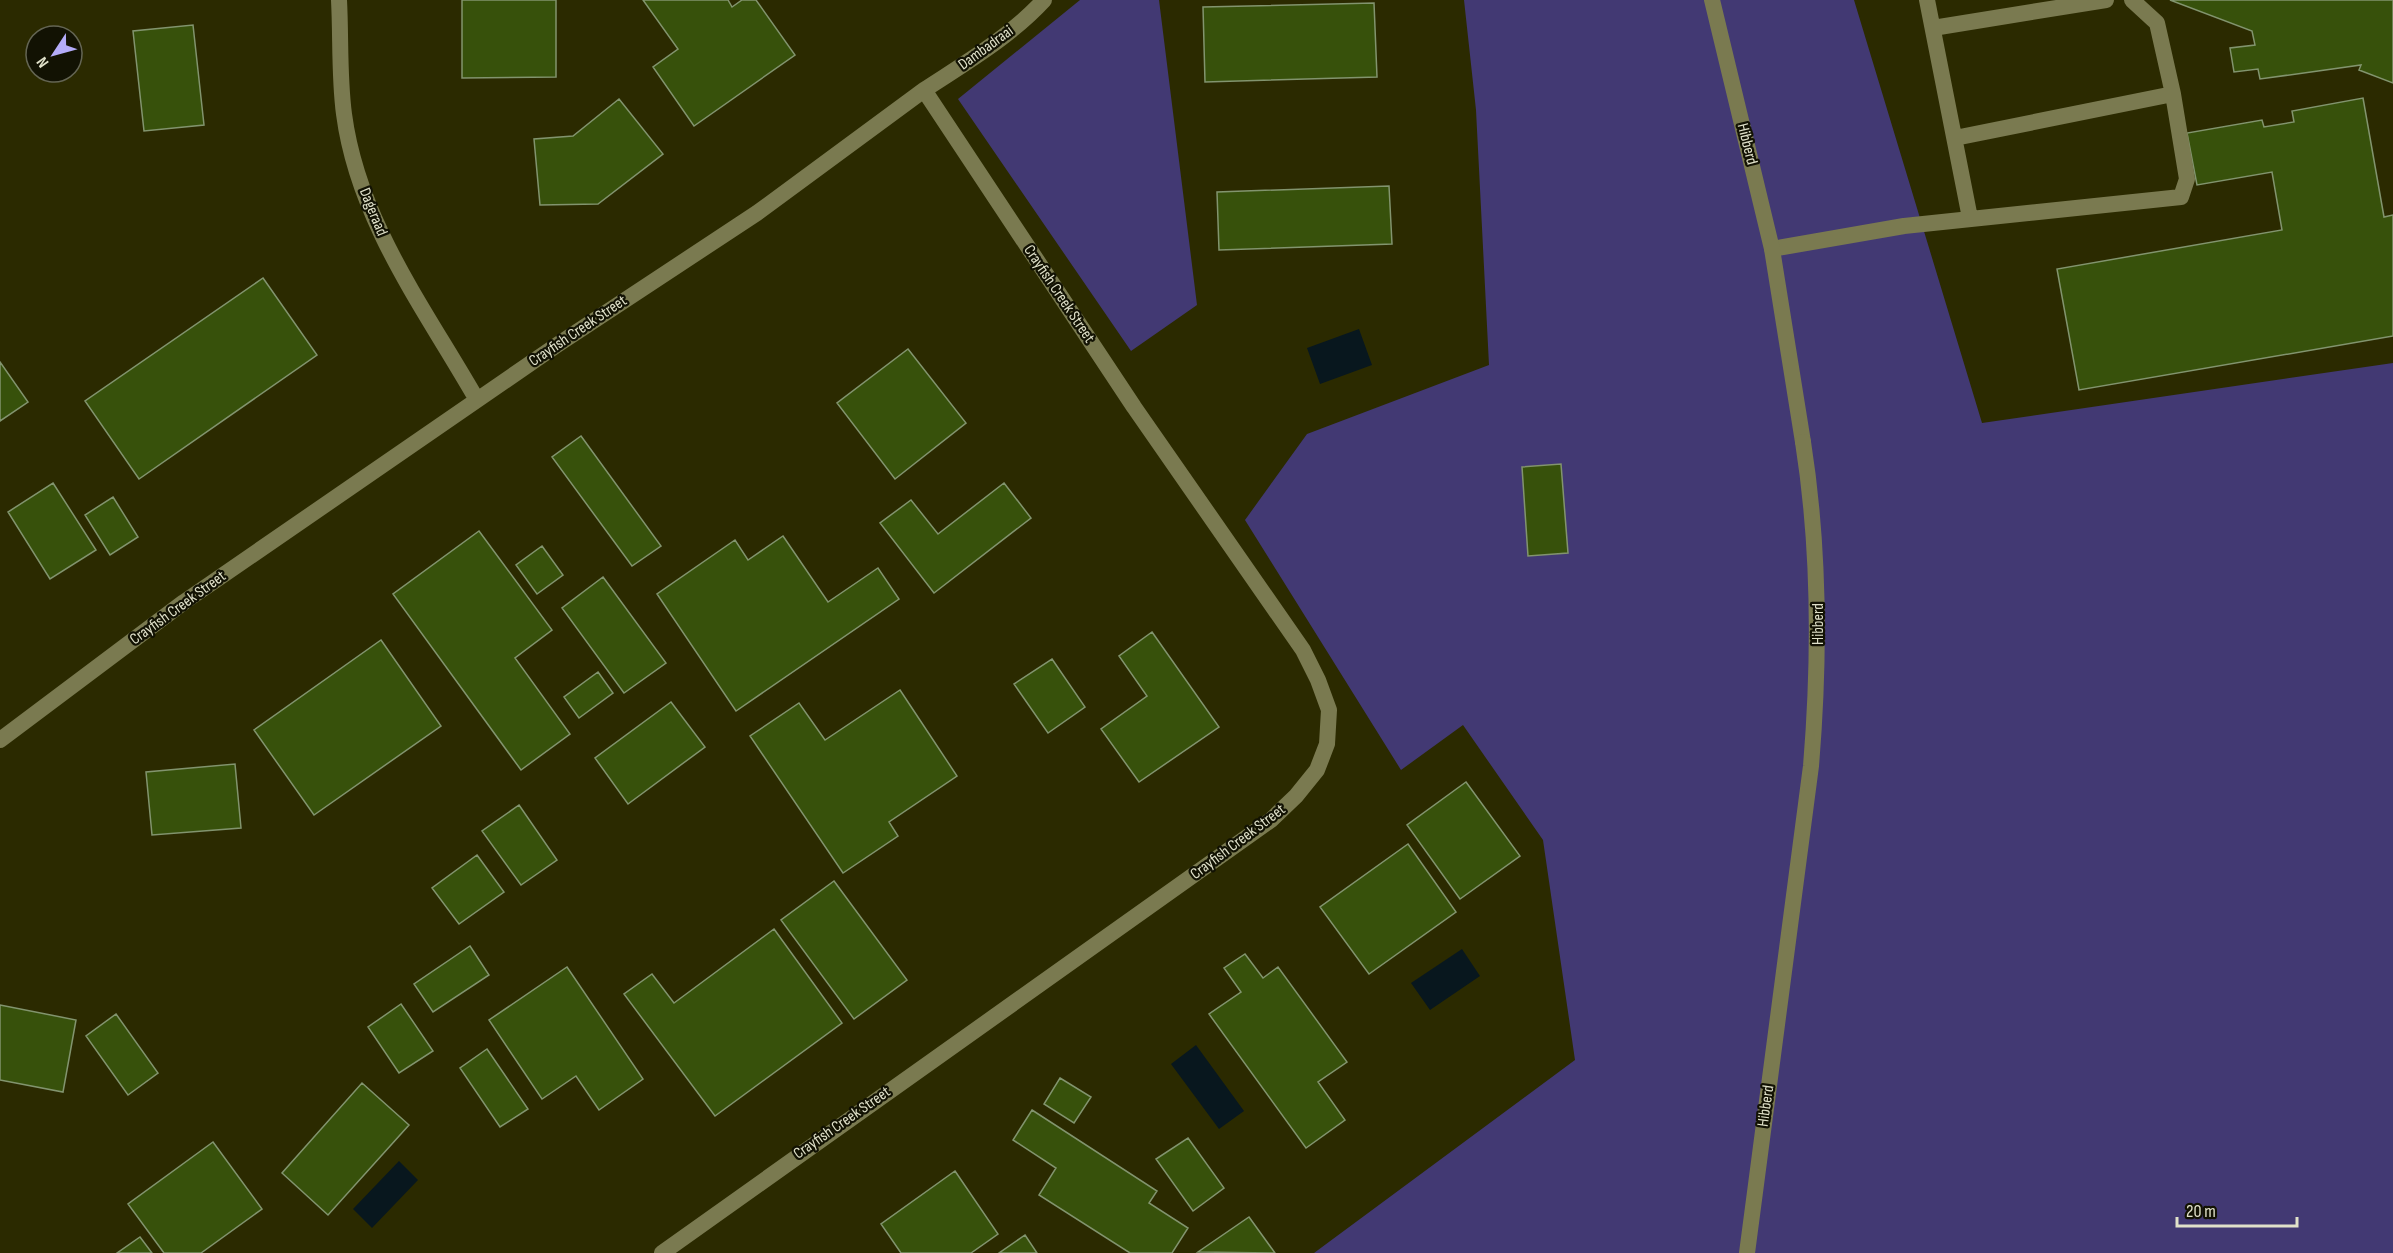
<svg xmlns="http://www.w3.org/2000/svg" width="2393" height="1253" font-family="'Sofia Sans Condensed',sans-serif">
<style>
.green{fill:#423973}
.water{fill:#08171e}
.building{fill:#37510b;stroke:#82946e;stroke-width:1.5}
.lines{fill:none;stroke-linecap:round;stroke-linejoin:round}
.service{stroke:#7a7a50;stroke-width:16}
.minor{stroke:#7a7a50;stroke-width:16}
.tertiary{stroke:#7a7a50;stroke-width:16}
.labels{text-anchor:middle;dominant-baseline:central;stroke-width:4.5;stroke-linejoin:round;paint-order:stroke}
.street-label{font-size:16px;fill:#e0e1ca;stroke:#121203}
</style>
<rect width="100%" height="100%" fill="#2b2a00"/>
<!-- green -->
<path class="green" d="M1080,0H1159L1197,305L1131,351L958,99Z
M1464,0H1854L1982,423L2393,363V1253H1314L1575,1060L1543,840L1463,725L1401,770L1245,520L1307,434L1489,365L1476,110Z"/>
<!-- water -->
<path class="water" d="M1359,329L1372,365L1320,384L1307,348Z
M1462,949L1480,976L1430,1010L1411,983Z
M1196,1045L1244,1111L1219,1129L1171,1064Z
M399,1161L418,1180L372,1228L353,1209Z"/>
<!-- building -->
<path class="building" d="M462,0H556V77L462,78Z
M643,0H728L732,7L742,0H756L795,55L694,126L653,67L678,49Z
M2170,0H2393V83L2359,70L2361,65L2260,79L2258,69L2234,72L2230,48L2255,45L2252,31Z
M1374,3L1377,77L1205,82L1203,7Z
M193,25L204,125L144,131L133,31Z
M2363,98L2384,217L2393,215V336L2079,390L2057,269L2282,230L2272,172L2197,185L2187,133L2262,120L2264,127L2294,122L2292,111Z
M619,99L663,154L598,204L540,205L534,139L573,136Z
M1389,186L1392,244L1219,250L1217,192Z
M263,278L317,355L139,479L85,401Z
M908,349L966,423L895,479L837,403Z
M0,362L28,402L0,421Z
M581,436L661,546L632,566L552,457Z
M1561,464L1568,553L1528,556L1522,467Z
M53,483L96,550L50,579L8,512Z
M1004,483L1031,518L934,593L880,523L911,500L938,534Z
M113,497L138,537L110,555L85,515Z
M479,531L552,630L515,658L570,734L521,770L393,594Z
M783,536L828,602L878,568L899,599L736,711L657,594L735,540L748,560Z
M542,546L563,575L537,594L516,565Z
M603,577L666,663L624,693L562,608Z
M1152,632L1219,727L1139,782L1101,729L1147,696L1119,656Z
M381,640L441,726L314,815L254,730Z
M1052,659L1085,707L1048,733L1014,684Z
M598,672L613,693L579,718L564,697Z
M900,690L957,776L889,822L898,836L843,873L750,736L799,703L825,740Z
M671,702L705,747L628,804L595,758Z
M235,764L241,828L152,835L146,772Z
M1466,782L1520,856L1460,899L1407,825Z
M519,805L557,860L521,885L482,831Z
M1408,844L1456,912L1369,974L1320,907Z
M477,855L504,892L459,924L432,888Z
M834,881L907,980L854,1019L781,920Z
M774,929L842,1023L715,1116L624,994L652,974L674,1003Z
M470,946L489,975L433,1012L414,984Z
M1245,954L1263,978L1278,967L1347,1062L1318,1082L1345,1120L1306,1148L1209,1014L1241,992L1224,968Z
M567,967L643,1079L599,1110L576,1076L542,1099L489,1020Z
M401,1004L433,1051L399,1073L368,1027Z
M0,1005L76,1020L63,1092L0,1080Z
M116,1014L158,1073L128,1095L86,1036Z
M487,1049L528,1109L500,1127L460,1068Z
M1060,1078L1091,1097L1074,1123L1044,1104Z
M362,1083L409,1125L328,1215L282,1173Z
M1032,1110L1157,1191L1149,1203L1188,1228L1172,1253H1130L1039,1195L1056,1168L1013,1140Z
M1188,1138L1224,1188L1193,1211L1156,1159Z
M213,1142L262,1209L201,1253H164L128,1204Z
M955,1171L998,1234L971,1253H901L881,1224Z
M1249,1217L1275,1253L1198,1252Z
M1025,1235L1037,1253H999Z
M140,1237L152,1253H117Z"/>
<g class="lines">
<!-- service -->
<path class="service" d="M1927,0L1970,218
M1933,28L2106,0
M1955,138L2173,94
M1772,249L1904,226L2181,197L2187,179L2173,94L2157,23L2132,0"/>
<!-- minor -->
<path class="minor" d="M339,0C341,37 339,77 344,114C358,221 425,309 477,400
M1712,0L1772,249L1803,442
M924,90C965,63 1010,37 1044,0
M0,740L184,602L557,345L757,213L924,90L1134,407L1303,650L1318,680L1329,710L1327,744L1317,770L1296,796L1271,820L662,1253"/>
<!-- tertiary -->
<path class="tertiary" d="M1747,1253L1811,766C1820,657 1820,550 1803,442"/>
</g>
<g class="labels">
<!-- street labels -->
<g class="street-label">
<text transform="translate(986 48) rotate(-36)">Dambadraai</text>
<text transform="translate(1747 144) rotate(76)">Hibberd</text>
<text transform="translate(373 212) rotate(68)">Dageraad</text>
<text transform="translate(1059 294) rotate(56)">Crayfish Creek Street</text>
<text transform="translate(578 331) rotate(-34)">Crayfish Creek Street</text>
<text transform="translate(178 608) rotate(-36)">Crayfish Creek Street</text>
<text transform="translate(1818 624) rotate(-90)">Hibberd</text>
<text transform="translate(1238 842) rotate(-37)">Crayfish Creek Street</text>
<text transform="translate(1766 1106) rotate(-82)">Hibberd</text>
<text transform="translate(842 1123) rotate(-35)">Crayfish Creek Street</text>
</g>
</g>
<!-- north arrow -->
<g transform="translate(54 54) rotate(234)"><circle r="28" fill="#121203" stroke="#646553" stroke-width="1.5"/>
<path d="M0-4.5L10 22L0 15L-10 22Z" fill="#b4acf9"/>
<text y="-9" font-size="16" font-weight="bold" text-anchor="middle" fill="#e0e1ca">N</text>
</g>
<!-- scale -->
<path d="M2177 1217v9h120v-9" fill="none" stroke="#e0e1ca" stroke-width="3"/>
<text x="2186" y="1217" font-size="18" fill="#e0e1ca" stroke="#121203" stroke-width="4.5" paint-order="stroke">20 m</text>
</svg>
